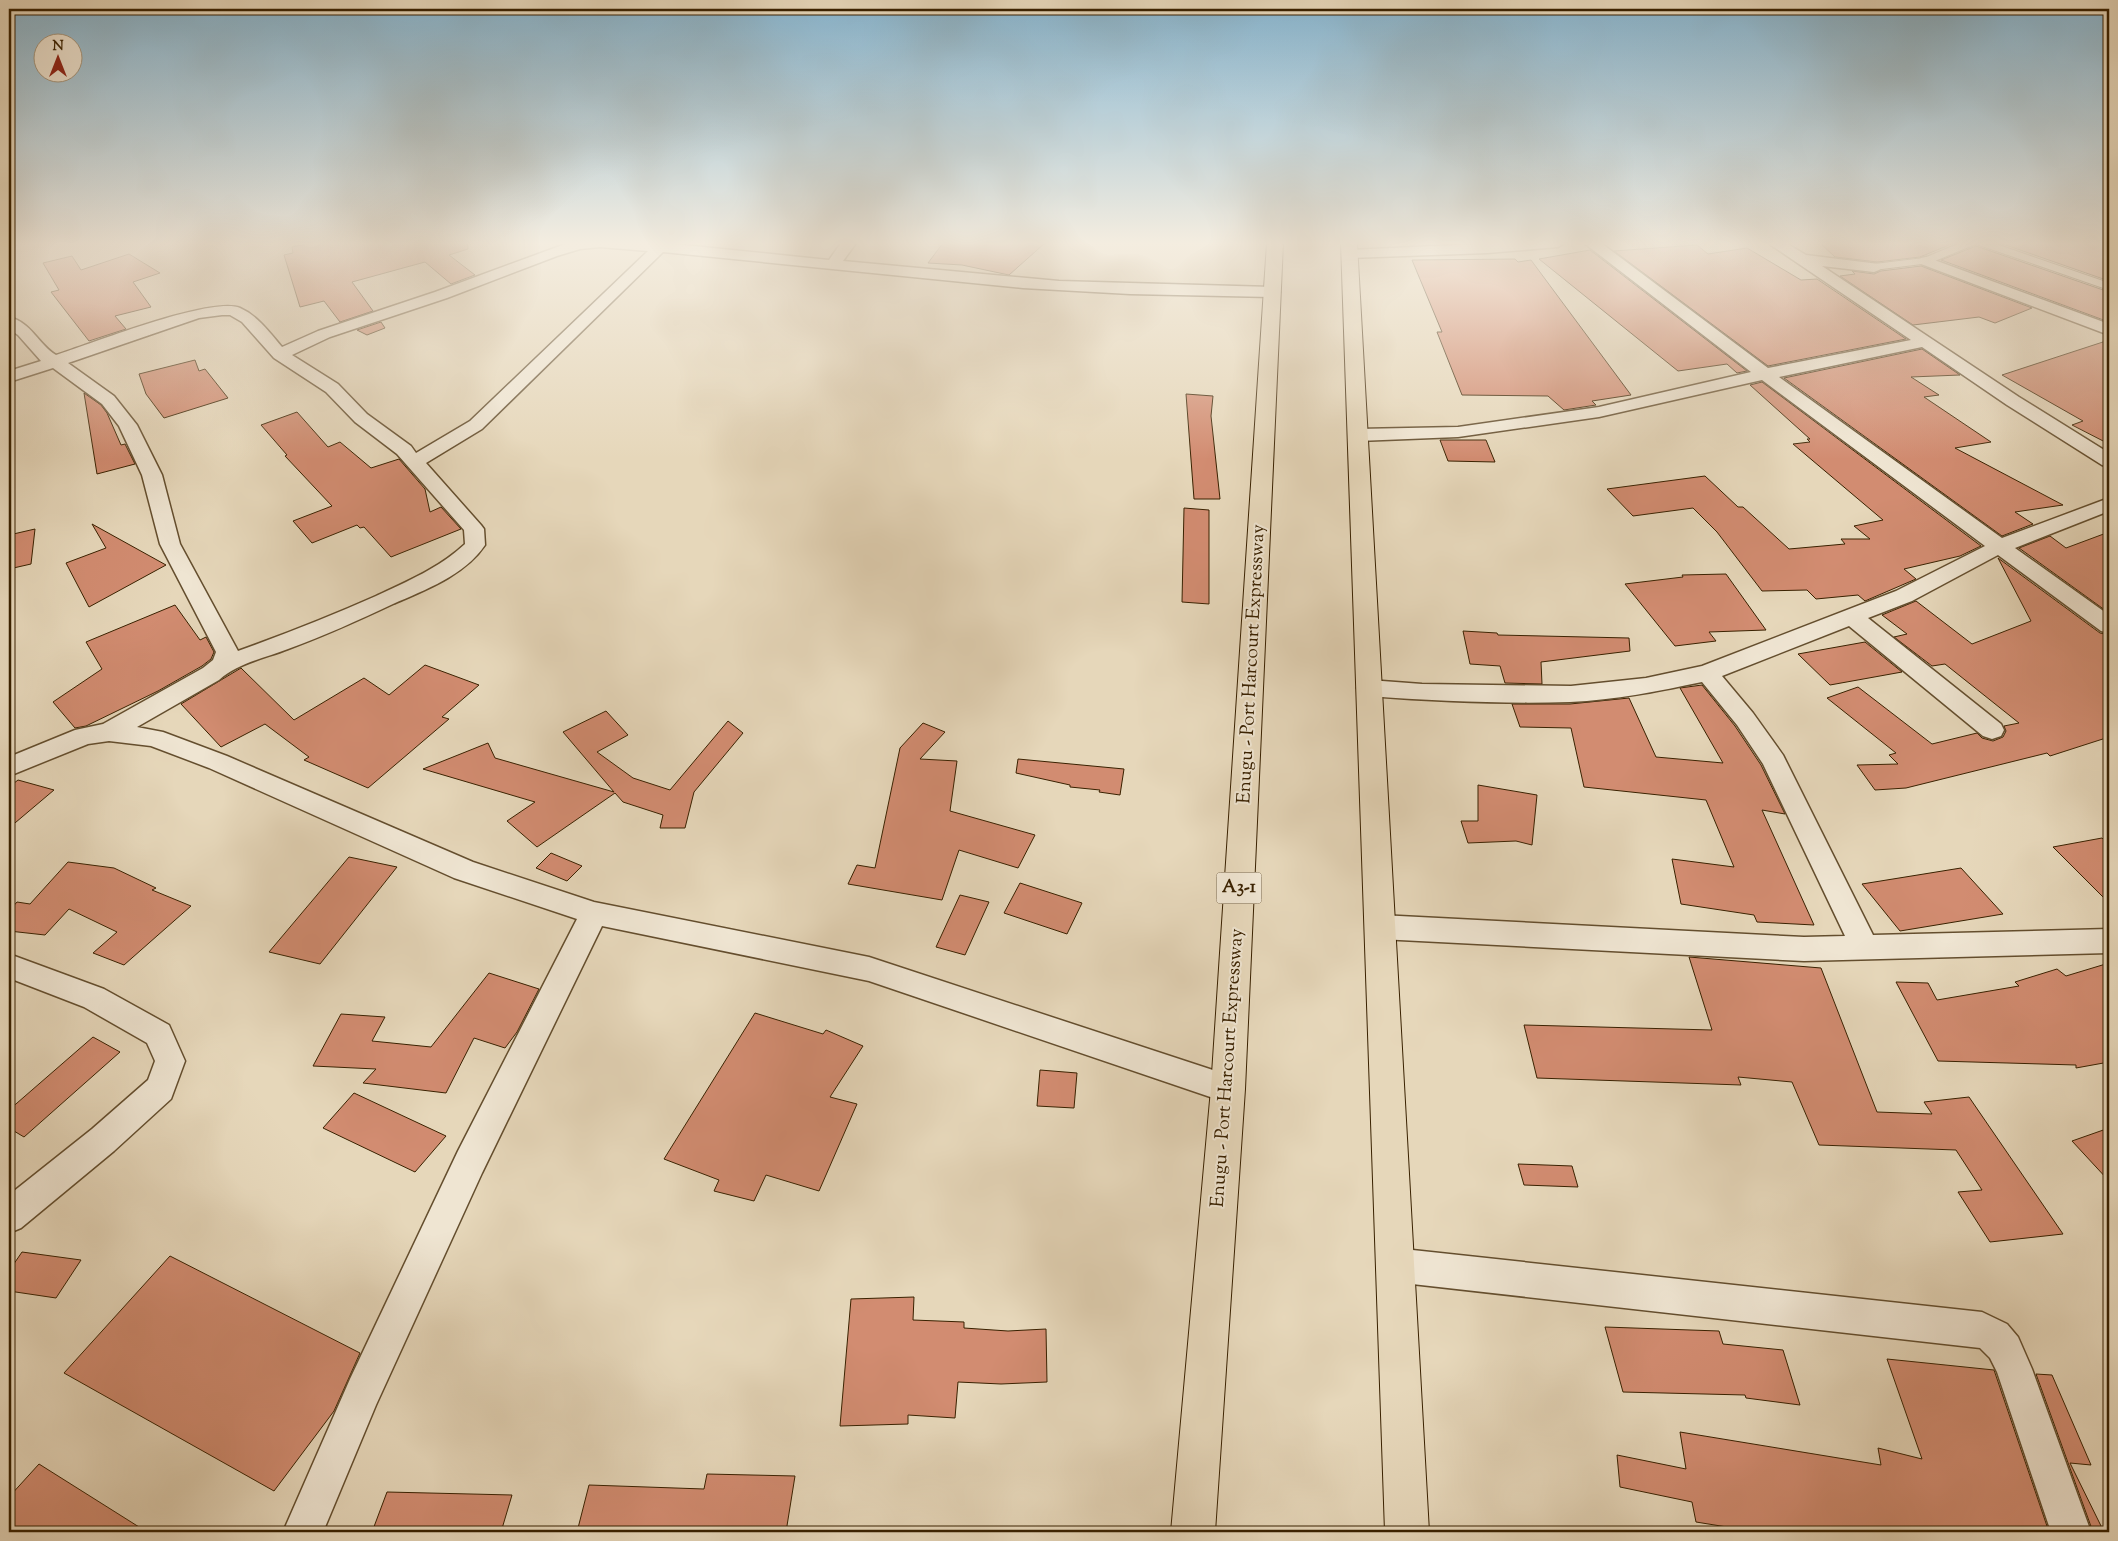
<svg xmlns="http://www.w3.org/2000/svg" width="2118" height="1541" font-family="'Sorts Mill Goudy',serif">
<style>
.building{fill:#d28c71;stroke:#392100}
.lines{fill:none;stroke-linecap:round;stroke-linejoin:round}
.pedestrian-casing{stroke:#644e2e;stroke-width:2}
.minor-casing{stroke:#644e2e;stroke-width:3}
.trunk-casing{stroke:#392100;stroke-width:2}
.pedestrian{fill:#efe5d2;fill-rule:evenodd}
.minor{fill:#efe5d2;fill-rule:evenodd}
.trunk{fill:#e6d7ba;fill-rule:evenodd}
.labels{text-anchor:middle;dominant-baseline:central;stroke-width:4;stroke-linejoin:round;paint-order:stroke}
.shield{fill:#efe5d2;stroke:#705c3f;stroke-width:1}
.shield-label{font-size:18px;font-weight:bold;fill:#392100}
.street-label{font-size:19px;fill:#392100;stroke:#efe5d2}
</style>
<rect width="100%" height="100%" fill="#e6d7ba"/>
<filter id="stains"><feTurbulence type="fractalNoise" baseFrequency=".004" numOctaves="4"/><feColorMatrix values="0 0 0 0 .2 0 0 0 0 .09 0 0 0 0 .02 0 0 0 .5 -.17"/></filter>
<radialGradient id="worn" r=".72"><stop offset=".6" stop-color="#630" stop-opacity="0"/><stop offset="1" stop-color="#630" stop-opacity=".3"/></radialGradient>
<!-- building -->
<path class="building" d="M311,243H467L468,249L449,255L475,275L451,284L425,262L352,282L373,311L340,322L324,301L300,307L284,255L293,253L292,247Z
M943,243H1045L1009,275L962,265L928,263Z
M1820,243H1954L1920,257L1877,262L1835,257Z
M2000,243H2109V281Z
M1697,245L1708,254L1747,248L1801,280L1817,279L1906,339L1768,366L1614,251Z
M1976,246L2109,292V322L1941,260Z
M1590,250L1747,371L1737,373L1727,364L1678,371L1539,259Z
M129,254L160,273L133,282L151,307L115,316L126,329L89,341L51,292L59,290L43,263L72,256L81,270Z
M1515,259L1518,262L1531,260L1631,395L1592,401L1596,405L1564,410L1548,396L1462,395L1437,332H1442L1412,260Z
M1921,266L2032,308L1995,323L1979,317L1913,325L1840,276L1855,274L1852,271L1874,274L1881,271Z
M381,322L385,328L367,335L357,330Z
M2109,340V444L2072,425L2083,421L2002,375Z
M1922,349L1960,375L1911,377L1939,395L1924,397L1991,442L1955,448L2063,505L2015,512L2033,524L2002,536L1784,378Z
M195,360L199,371L205,369L228,398L164,418L146,394L139,374Z
M1762,382L1981,546L1960,556L1904,569L1916,579L1865,601L1858,595L1816,599L1807,590L1762,591L1717,532L1693,508L1633,516L1607,489L1705,476L1738,507H1743L1789,549L1845,544L1841,539H1870L1854,526L1883,520L1793,444L1810,442L1807,439H1810L1750,385Z
M84,393L101,405L107,413L121,445L125,444L135,464L97,474Z
M1186,394L1213,396L1211,416L1220,499H1194Z
M297,412L328,447L340,442L371,468L399,459L425,489L430,512L441,507L461,529L391,557L364,527L360,528L357,525L312,543L293,521L332,506L285,456L287,455L261,425Z
M1440,440H1486L1495,462L1448,461Z
M1184,508L1209,510V604L1182,602Z
M92,524L166,565L89,607L66,563L106,548Z
M35,529L31,564L9,569V535Z
M2109,532V613L2019,548L2050,536L2066,548Z
M1998,558L2100,633L2109,635V737L2050,756L2047,753L1906,788L1875,790L1857,765L1898,764L1889,755L1896,753L1827,698L1858,687L1932,744L1977,733L1982,738L1993,741L2003,737L2006,731L2004,726L2019,723L1945,664L1932,666L1894,637L1907,634L1882,615L1916,601L1972,644L2031,621Z
M1726,574L1766,630L1709,632L1716,641L1675,646L1625,584L1683,577L1682,575Z
M175,605L200,640L206,637L214,652L211,659L202,666L158,691L86,726L75,728L53,702L102,669L86,642Z
M1463,631L1497,633L1498,635L1629,638L1630,651L1541,662L1542,684L1505,683L1500,666L1470,664Z
M1865,642L1902,672L1830,685L1798,654Z
M425,665L479,685L442,717L449,719L368,788L304,760L309,757L265,724L221,747L181,704L241,668L294,720L364,678L389,695Z
M1702,685L1735,726L1761,765L1785,814L1762,810L1814,925L1757,922L1754,915L1681,904L1672,859L1734,867L1706,800L1584,787L1571,728L1520,727L1512,704H1570L1629,698L1656,757L1723,763L1680,688Z
M606,711L628,735L597,752L633,778L670,790L728,721L743,733L694,792L685,828H660L663,815L623,802L615,793L537,847L507,821L535,802L423,769L488,743L495,758L614,792L563,732Z
M923,723L945,732L920,759L957,761L950,811L1035,835L1018,868L959,850L942,900L848,884L857,865L875,868L900,748Z
M1018,759L1124,769L1120,795L1099,792L1100,790L1070,787V785L1016,773Z
M18,780L54,790L9,828V787Z
M1478,785L1537,795L1532,845L1516,841L1468,843L1461,821H1478Z
M2102,838L2109,845V903L2053,847Z
M551,853L582,866L567,881L536,868Z
M349,857L397,867L320,964L269,952Z
M68,862L114,868L156,888L152,890L191,906L124,965L93,953L117,932L69,909L45,935L9,931V911L17,902L30,904Z
M1961,868L2003,914L1900,931L1862,884Z
M1020,883L1082,903L1067,934L1004,913Z
M960,895L989,902L965,955L936,947Z
M1689,957L1821,968L1877,1112L1932,1114L1924,1102L1969,1097L2063,1234L1990,1242L1958,1192L1982,1190L1956,1150L1819,1145L1792,1082L1738,1077L1741,1085L1537,1078L1524,1025L1712,1030Z
M2109,963V1062L2076,1068V1065L1938,1061L1896,982L1928,983L1937,1000L2019,986L2015,982L2057,969L2066,976Z
M489,973L539,989L517,1032L505,1048L474,1038L446,1093L363,1083L376,1069L313,1066L341,1014L385,1017L372,1041L431,1047Z
M755,1013L823,1034L826,1030L863,1046L830,1097L857,1104L819,1191L766,1175L754,1201L714,1191L719,1180L664,1159Z
M93,1037L120,1052L24,1137L9,1128V1110Z
M1040,1070L1077,1073L1074,1108L1037,1106Z
M354,1093L446,1136L415,1172L323,1128Z
M2109,1128V1181L2072,1141Z
M1518,1164L1572,1166L1578,1187L1524,1185Z
M22,1252L81,1260L56,1298L9,1291V1271Z
M170,1256L360,1353L334,1411L274,1491L64,1373Z
M914,1297L913,1320L964,1322V1328L1008,1331L1046,1329L1047,1382L1001,1384L958,1382L955,1418L908,1415V1424L840,1426L851,1299Z
M1605,1327L1719,1331L1723,1344L1783,1350L1800,1405L1746,1398L1745,1395L1623,1392Z
M1887,1359L1994,1370L2049,1532H1758L1696,1522L1692,1502L1620,1487L1617,1455L1686,1469L1680,1432L1881,1465L1878,1448L1922,1459Z
M2036,1374L2052,1375L2091,1465L2070,1463L2104,1532H2093Z
M39,1464L147,1532H9V1497Z
M707,1474L795,1476L786,1532H577L589,1485L704,1489Z
M387,1492L512,1495L501,1532H372Z"/>
<g class="lines">
<!-- pedestrian casing -->
<g class="pedestrian-casing">
<path id="pedestrian" d="M1960,243H1993L2109,283V290L1976,244L1930,263L1874,270L1868,267L1874,264L1924,258Z"/>
</g>
<!-- minor casing -->
<g class="minor-casing">
<path id="minor" d="M9,243H17L14,247L9,248Z
M568,243H664L829,260L841,243H856L843,261L1059,281L1272,287L1277,289L1280,292L1277,295L1272,297L1130,294L1023,288L663,252L482,429L426,463L481,525L484,529L485,545C465,575 425,590 393,604C359,620 324,636 288,649C265,658 238,663 219,680L137,727L163,732L227,756L473,862L594,902L869,957L1228,1075L1239,1079L1244,1089L1239,1099L1228,1103L869,981L602,926L482,1173L376,1405L323,1532H283L350,1379L458,1151L577,919L454,878L209,768L151,746L109,741L88,744L9,776V757L75,730L103,724L203,668L213,660L216,652L160,544L142,475L119,426L102,404L53,368L9,382V371L41,361L18,335L9,329V317C31,322 39,345 56,355C91,344 212,296 240,308C258,316 270,333 282,347L318,331L435,292ZM600,247L648,251L470,421L416,453L411,446L367,414L338,384L292,355L330,337L447,298L557,256L580,249ZM222,315H230L242,322L274,358L326,392L355,422L397,454L464,530L465,544C439,568 408,581 376,596C331,616 285,634 238,651L180,544L162,475L137,425L114,396L68,363L199,318Z
M1500,243H1565L1558,247L1487,253L1349,258L1344,257L1342,254L1344,251L1349,250Z
M1584,243H1601L1768,368L1911,340L1768,243H1786L1806,255L1879,264L1882,267L1879,270L1874,272L1822,266L2019,397L2109,453V467L2102,465L2007,405L1922,347L1779,377L2002,538L2109,498V511L2015,548L2109,615V633L2101,631L1998,555L1912,601L1868,618L2001,724L2004,730L2001,736L1992,739L1983,736L1849,626L1722,676L1753,713L1783,755L1873,935L2109,929V953L1804,961L1380,939L1370,935L1366,927L1370,919L1380,915L1804,937L1845,936L1763,764L1737,725L1702,682C1659,691 1615,700 1570,702C1505,704 1434,701 1369,696L1361,694L1357,688L1361,682L1369,680L1422,684L1571,686L1646,678L1702,666L1896,591L1985,546L1762,380L1599,417L1458,437L1358,441L1352,439L1349,435L1352,431L1358,429L1458,427L1599,407L1751,372Z
M1926,257L2109,324V335L1921,264L1919,261L1921,258Z
M9,954L104,989L169,1025L185,1061L171,1099L114,1151L21,1228L9,1233V1195L92,1129L148,1080L155,1061L147,1043L84,1007L9,978Z
M1394,1248L1982,1312L2007,1324L2018,1337L2032,1369L2091,1532H2051L1997,1372L1990,1358L1980,1348L1394,1282L1382,1277L1377,1265L1382,1253Z"/>
</g>
<!-- trunk casing -->
<g class="trunk-casing">
<path id="trunk" d="M1267,243H1283L1245,1089L1215,1532H1171L1211,1089Z
M1341,243H1357L1429,1532H1385Z"/>
</g>
<!-- pedestrian -->
<use href="#pedestrian" class="pedestrian"/>
<!-- minor -->
<use href="#minor" class="minor"/>
<!-- trunk -->
<use href="#trunk" class="trunk"/>
</g>
<!-- sky -->
<linearGradient id="sky" x2="0" y2="1"><stop stop-color="#87b6d1"/><stop offset="0.53" stop-color="#f4ede0"/><stop offset="1" stop-color="#f4ede0" stop-opacity="0"/></linearGradient>
<rect width="2118" height="459" fill="url(#sky)"/>
<g class="labels">
<!-- shield labels -->
<rect class="shield" x="1216.5" y="872.5" width="45" height="31" rx="4"/>
<g class="shield-label">
<text x="1239" y="888">A3-1</text>
</g>
<!-- street labels -->
<g class="street-label">
<text transform="translate(1252 664) rotate(-87)">Enugu - Port Harcourt Expressway</text>
<text transform="translate(1228 1068) rotate(-86)">Enugu - Port Harcourt Expressway</text>
</g>
</g>
<!-- margin -->
<rect width="2118" height="1541" fill="none" stroke="#e6d7ba" stroke-width="30"/>
<rect x="10" y="10" width="2098" height="1521" fill="none" stroke="#392100" stroke-width="2.5"/>
<rect x="15" y="15" width="2088" height="1511" fill="none" stroke="#392100"/>
<!-- north arrow -->
<g transform="translate(58 58)"><circle r="24" fill="#efe5d2" stroke="#a6977e"/>
<path d="M0-4L9 19L0 12L-9 19Z" fill="#8f2418"/>
<text y="-8" font-size="14" font-weight="bold" text-anchor="middle" fill="#392100">N</text>
</g>
<rect width="100%" height="100%" filter="url(#stains)"/>
<rect width="100%" height="100%" fill="url(#worn)"/>
</svg>
